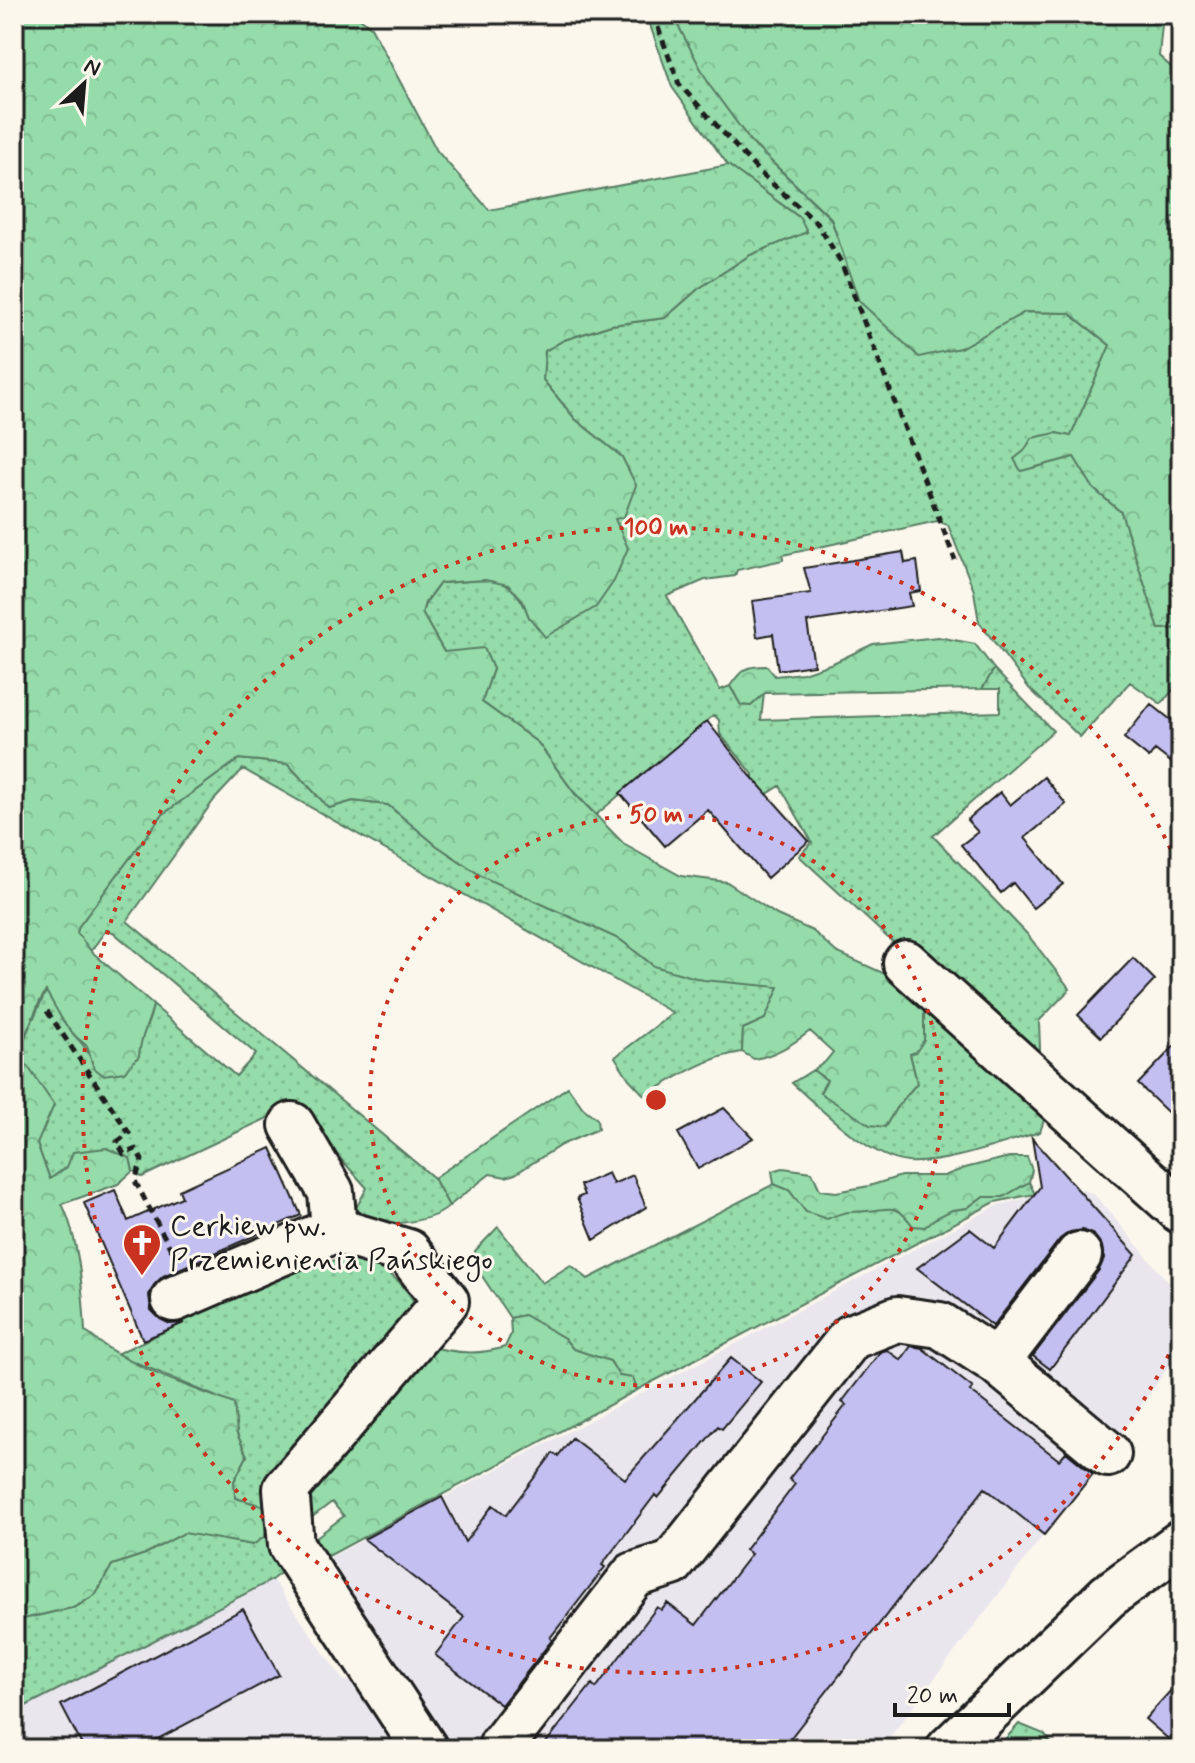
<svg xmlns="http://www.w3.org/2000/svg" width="1195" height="1763" font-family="Mynerve,sans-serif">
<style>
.built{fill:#eae6ee}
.grass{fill:url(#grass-dots);stroke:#587c63;stroke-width:2}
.forest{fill:url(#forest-crowns);stroke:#587c63;stroke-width:2}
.building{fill:#c3bff1;stroke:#1c1c1c;stroke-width:2}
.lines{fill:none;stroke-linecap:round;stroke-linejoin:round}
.minor-casing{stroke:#1c1c1c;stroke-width:50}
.path{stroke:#1c1c1c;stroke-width:5;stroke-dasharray:8 6;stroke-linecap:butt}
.minor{stroke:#fbf7ec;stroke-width:44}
.ring{fill:none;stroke:#c8321e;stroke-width:4;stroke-dasharray:4 8}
.labels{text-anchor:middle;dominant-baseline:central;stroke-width:6;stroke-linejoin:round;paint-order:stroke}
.poi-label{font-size:30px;fill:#1c1c1c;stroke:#fbf7ec;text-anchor:start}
.centre{fill:#c8321e;stroke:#fbf7ec;stroke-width:4}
.ring-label{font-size:24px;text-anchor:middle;font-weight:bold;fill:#c8321e;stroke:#fbf7ec;stroke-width:6;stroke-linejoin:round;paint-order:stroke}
</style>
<defs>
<pattern id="grass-dots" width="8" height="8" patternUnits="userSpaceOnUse" patternTransform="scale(2)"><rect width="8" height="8" fill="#95dcaa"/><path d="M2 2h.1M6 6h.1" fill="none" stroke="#80bc92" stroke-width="1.8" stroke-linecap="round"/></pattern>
<pattern id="forest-crowns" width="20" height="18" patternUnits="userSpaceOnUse" patternTransform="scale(2)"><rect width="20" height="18" fill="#95dcaa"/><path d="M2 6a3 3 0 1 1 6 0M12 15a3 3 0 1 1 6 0" fill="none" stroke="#80bc92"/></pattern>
</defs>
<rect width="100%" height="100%" fill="#fbf7ec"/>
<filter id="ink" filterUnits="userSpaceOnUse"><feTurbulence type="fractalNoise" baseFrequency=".0125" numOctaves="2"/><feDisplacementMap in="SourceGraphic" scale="16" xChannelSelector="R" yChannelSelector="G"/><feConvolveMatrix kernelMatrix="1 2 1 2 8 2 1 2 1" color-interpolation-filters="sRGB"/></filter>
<g filter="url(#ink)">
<!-- built -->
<path class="built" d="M1075,1187L1094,1194L1181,1297V1349L1096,1470L1045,1533L881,1749H447L323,1561L998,1205Z
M272,1579L343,1680L370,1684L412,1749H14V1712Z"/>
<!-- grass -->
<path class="grass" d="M646,14H672L751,142L831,219L859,301L960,348L1025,312L1069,313L1111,346L1071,437L1056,433L1040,466L1074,456L1094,489L1121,512L1159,629L1181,628V681L1161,704L1130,682L1080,737L1029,688L979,622L974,591L948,525L937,521L783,555V560L737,570L735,576L705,580L667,596L720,690L730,686L741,705L751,706L764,693L761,720L1000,712V689H982L994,669L1053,731L933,836L1027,934L1070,989L1039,1021L1040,1049L1026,1065L799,856L812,842L780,786L753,803V774L720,734L719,720L714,715L596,815L573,791L538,743L482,702L493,669L444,652L422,613L425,604L440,583C483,582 511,567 529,617L615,518L622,457L575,419L543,380L545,351L564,340L611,325L665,318L698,289L750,255L807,232L800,218L728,165L672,87Z
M239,759L288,764L329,808L353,801L388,805L436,845L483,877L621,940L654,966L780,987L766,1019L743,1029L742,1052C706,1057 676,1078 645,1096L629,1079L615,1057L673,1013L243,769L214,800L127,921L434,1178L449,1206C438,1220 387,1228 370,1221C364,1219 360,1213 356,1208L367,1188L293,1106L142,1177L133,1171L130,1158L67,1167L50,1179L37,1144L18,1052L46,991C54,1002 59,1014 66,1025C81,1045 86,1042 94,1068C130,1047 144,1048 153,1005L236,1076L256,1054L113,932L106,930L91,951L76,933L79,926L162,815Z
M924,1008L1048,1108L1040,1132C1001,1143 949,1164 908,1162C871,1159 819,1108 792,1083L813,1070L827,1080L820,1092L885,1127L896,1108L917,1083L910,1054L924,1040Z
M1029,1182L1035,1194L995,1202L637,1390L633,1379L619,1376L610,1361L573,1349L564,1338L524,1315L510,1318L474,1264L475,1251L498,1227L542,1283L571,1265L588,1279L774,1184L789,1190L806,1212L867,1211L886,1207L903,1212L913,1226L952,1210L967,1208L982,1197H1003Z
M353,1259C386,1269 400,1276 417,1307L271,1483L263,1506L235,1498L234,1481L247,1456L237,1434L233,1404L116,1354L183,1323L180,1315L315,1262Z
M184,1532L252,1545L265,1536L287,1568L270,1581L14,1712V1621L76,1607L96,1594L112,1565L145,1554Z
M1019,1724L1044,1734L1056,1749H996Z"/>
<!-- forest -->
<path class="forest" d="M14,14H355L371,27L437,151L489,210L728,165L800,218L807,232L750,255L698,289L665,318L611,325L564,340L545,351L543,380L575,419L622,457L636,485L624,517L615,519L628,548L614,581L596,607L545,637L529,617L522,599L508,585L485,580L440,583L425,603L422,613L444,652L484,648L493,669L482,702L538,743L575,794L625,845L681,876L727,882L777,915L813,931L836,952L903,982L924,1008V1040L916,1052L910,1054L917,1083L896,1108L885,1127L870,1125L820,1093L827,1080L813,1070L825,1062L833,1052L810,1031C796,1042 774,1056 754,1059L742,1052L743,1029L765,1019L779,987L703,980L654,966L621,940L483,877L436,845L388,805L353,801L329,808L288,764L239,759L162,815L79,926L77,933L91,951L153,1005C149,1023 140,1037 139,1056L124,1072L103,1075L94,1068L87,1046L75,1036L63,1021L46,991L40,1001L18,1052L54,1105L37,1144L50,1179L67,1167L73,1152L106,1148L130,1158L133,1171L118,1184L62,1204C79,1238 83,1293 85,1331C127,1367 183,1384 234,1404L237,1434L247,1456L234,1481L235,1498L263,1506L268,1514L265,1536L253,1545L184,1533L145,1554L112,1565L96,1594L75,1607L14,1621Z
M672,14H1163L1159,56L1181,76V218L1172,217L1175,267L1181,296V628L1159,629L1121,512L1094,489L1074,457L1021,471L1014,459L1024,451L1032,438L1056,433L1071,436L1110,345L1069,313L1025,312L960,348L919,357L859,301L831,218L751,142L710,86Z
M938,637L975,644L994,669L982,689L765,693L751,706L741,705L730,686C742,669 745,666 767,666L775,676L803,673L833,663L873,644Z
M568,1087L583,1108L597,1119L598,1129L561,1145L515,1174L506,1177L490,1174L449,1206L434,1178Z
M1009,1157H1027L1032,1170L1029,1182L1003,1197H982L967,1208L952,1210L934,1219L925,1227L913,1226C895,1202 893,1209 867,1211C846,1213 848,1210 827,1219L806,1212L789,1190L774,1184L772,1171L783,1168L812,1172L820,1190L836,1192L869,1186L901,1176H944L965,1168Z
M524,1315L564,1338L573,1349L610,1361L619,1376L633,1378L637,1390L319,1561L311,1541L344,1516L332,1502L303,1524L301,1497L423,1344C450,1353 478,1356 505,1347L511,1334L510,1318Z"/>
<!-- building -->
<path class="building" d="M903,552L905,563L917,561L921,591L909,593L912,606L807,622L814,665L778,670L773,634L757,637L752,601L811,593L804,568Z
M1151,704L1181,728V770L1155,750L1149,758L1124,738Z
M707,721L750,775L809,841L767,878L708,810L665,846L620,793Z
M1044,777L1066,804L1025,838L1063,884L1033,908L1013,883L1001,893L961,845L978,832L967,820L1000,792L1010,805Z
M1133,958L1155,980L1101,1037L1078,1015Z
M1181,1039V1125L1138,1084Z
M724,1108L753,1138L698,1169L678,1133Z
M1032,1138L1136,1255L1050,1369L1033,1356L1099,1270L1104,1259L1102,1246L1094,1235L1083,1230L1070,1232L1060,1239L993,1326L917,1268L970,1229L994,1248L1040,1187Z
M271,1148L301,1215L163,1276L154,1285L149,1295L151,1310L160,1319L170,1324L184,1323L143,1340L84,1203L115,1190L128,1221L182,1197L179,1190Z
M608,1173L613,1184L633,1175L646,1207L594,1240L577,1198L584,1195L580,1185Z
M911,1346L922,1348L973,1388L970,1391L1059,1460L1066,1452L1093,1474L1044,1535L985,1488L782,1749H541L592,1684L596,1688L657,1607L662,1610L667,1603L696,1625L751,1554L745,1550L795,1484L789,1479L846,1405L842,1402L880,1352L887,1350L901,1360Z
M731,1358L761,1382L722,1429L718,1426L658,1498L655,1495L602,1565L605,1567L550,1638L552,1640L501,1705L435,1655L464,1617L364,1539L442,1497L465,1542L493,1505L506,1515L553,1453L558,1456L572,1438L625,1479Z
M243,1609L279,1675L139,1749H84L61,1705Z
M1181,1679V1749H1180L1145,1719Z"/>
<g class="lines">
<!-- minor casing -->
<g class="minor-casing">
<path id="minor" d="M906,963L1181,1211
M292,1125L331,1192L334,1230
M174,1299L334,1230L408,1252L446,1301L286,1489L291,1545L425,1749
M997,1362L1079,1255
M502,1749V1745L634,1575L672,1563L851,1337L897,1319L940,1325L997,1362L1108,1454
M949,1749L1108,1596L1181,1543"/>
</g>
<!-- path -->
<path class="path" d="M653,14L679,84L759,172L817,223L841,262L955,560
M47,1011L129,1133L117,1142L124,1154L136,1149L142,1160L135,1181L174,1255"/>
<!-- minor -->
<use href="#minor" class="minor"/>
</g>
</g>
<!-- distance rings -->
<g class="ring">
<circle cx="656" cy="1100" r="286"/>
<path d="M1179 1333A573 573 0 1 1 1179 867"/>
</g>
<!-- icons -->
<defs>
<g id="church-pin" transform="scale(2)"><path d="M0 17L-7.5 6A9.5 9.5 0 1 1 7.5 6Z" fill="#c8321e" stroke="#fbf7ec"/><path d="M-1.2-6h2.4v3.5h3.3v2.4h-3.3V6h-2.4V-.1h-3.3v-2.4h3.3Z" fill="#fff"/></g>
</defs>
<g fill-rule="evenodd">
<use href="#church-pin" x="142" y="1243"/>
</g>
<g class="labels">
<!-- poi labels -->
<g class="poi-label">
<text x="170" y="1226">Cerkiew pw.<tspan x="170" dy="34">Przemienienia Pańskiego</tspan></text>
</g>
</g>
<circle cx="656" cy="1100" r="12" class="centre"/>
<g class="ring-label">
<text x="656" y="535">100 m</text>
<text x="656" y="822">50 m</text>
</g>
<!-- margin -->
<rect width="1195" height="1763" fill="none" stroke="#fbf7ec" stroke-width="48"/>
<rect x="24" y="24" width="1147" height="1715" fill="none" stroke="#1c1c1c" stroke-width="3" filter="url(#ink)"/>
<!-- north arrow -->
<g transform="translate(84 84) rotate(26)" stroke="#fbf7ec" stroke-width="6" paint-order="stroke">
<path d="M0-6L14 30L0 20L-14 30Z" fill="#1c1c1c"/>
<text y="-12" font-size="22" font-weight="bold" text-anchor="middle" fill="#1c1c1c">N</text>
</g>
<!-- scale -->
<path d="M895 1703v12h114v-12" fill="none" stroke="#1c1c1c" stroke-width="4"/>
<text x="907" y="1703" font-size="24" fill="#1c1c1c" stroke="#fbf7ec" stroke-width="6" paint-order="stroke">20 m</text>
</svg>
